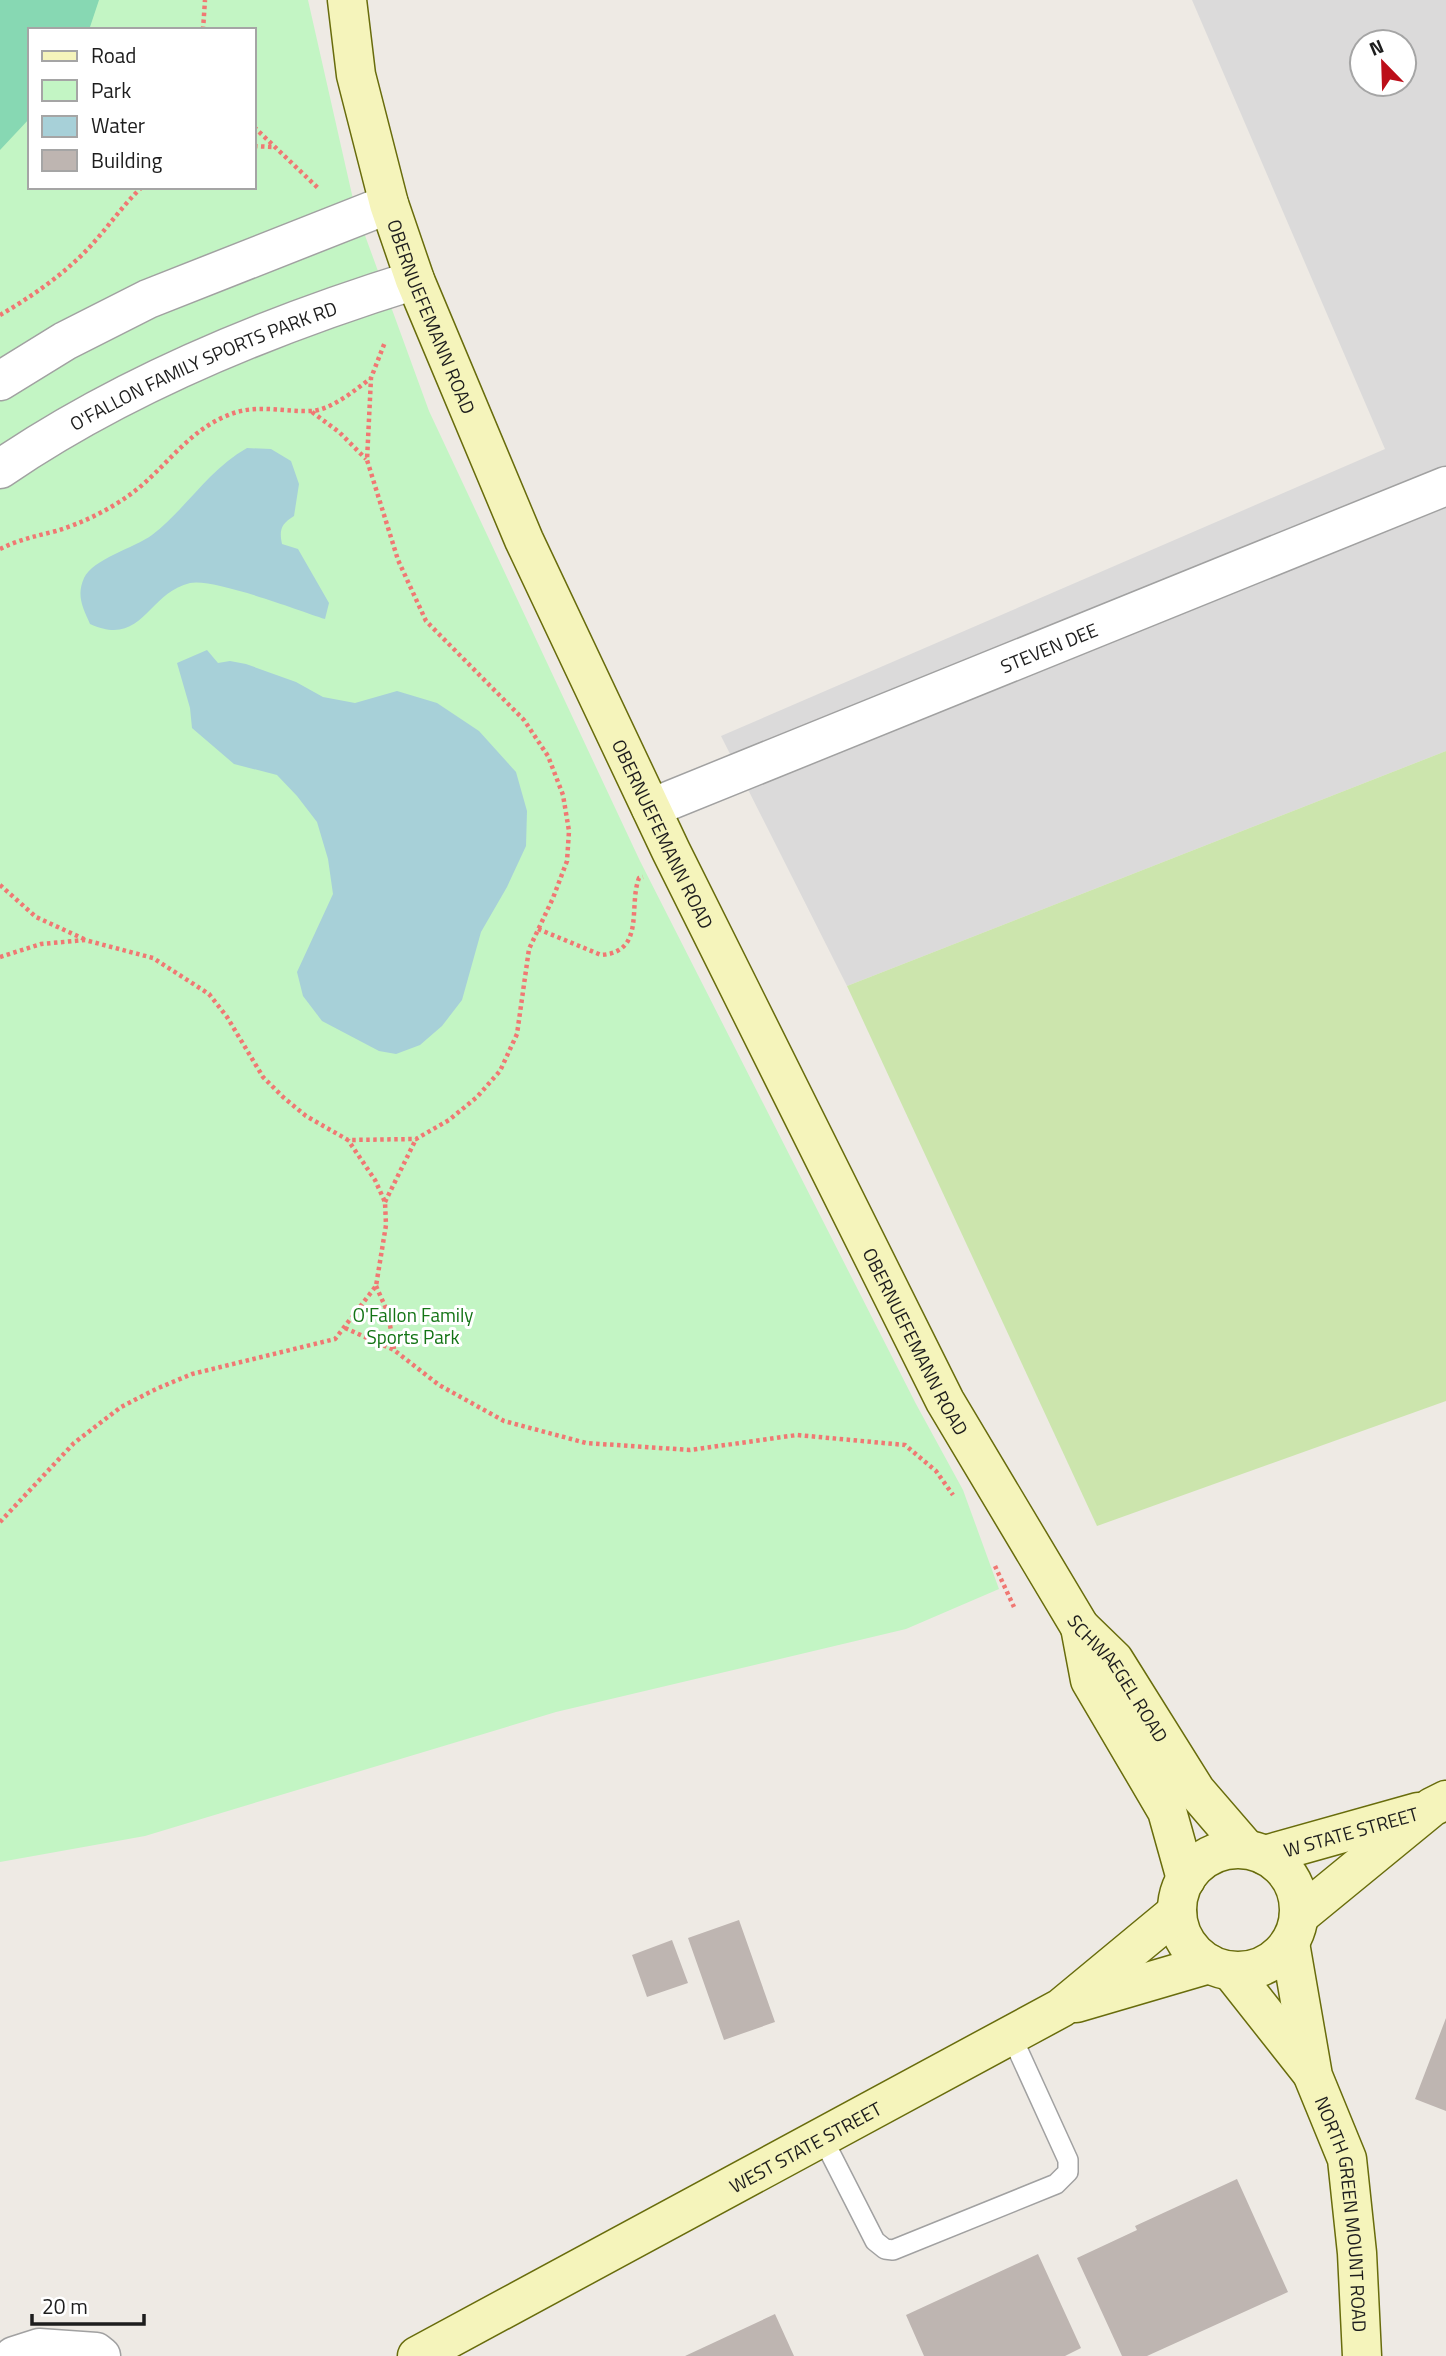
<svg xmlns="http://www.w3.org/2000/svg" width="1446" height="2356" font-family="'Titillium Web',sans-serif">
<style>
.residential{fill:#dbdada;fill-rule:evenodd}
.grass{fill:#cce5ad}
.park{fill:#c3f5c4;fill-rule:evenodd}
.pitch{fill:#87d8b3}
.water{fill:#a7d0d8}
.building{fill:#beb5b1}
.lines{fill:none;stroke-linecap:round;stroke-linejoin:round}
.lane-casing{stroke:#a1a1a1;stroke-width:22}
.street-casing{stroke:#a1a1a1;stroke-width:41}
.secondary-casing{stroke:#686c0c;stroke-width:41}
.path{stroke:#f07873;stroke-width:4.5;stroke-dasharray:3.5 3.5;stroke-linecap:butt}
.lane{stroke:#fff;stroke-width:19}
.street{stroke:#fff;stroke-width:38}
.secondary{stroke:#f5f4bb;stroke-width:38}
.labels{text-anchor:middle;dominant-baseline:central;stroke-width:6;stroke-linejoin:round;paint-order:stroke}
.street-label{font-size:19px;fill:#1d1d1d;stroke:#fff}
.park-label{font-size:19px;fill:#137415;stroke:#fff}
</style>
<rect width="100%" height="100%" fill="#eeeae4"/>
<!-- residential -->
<path class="residential" d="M1192,0H1446V751L847,986L721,736L1385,449ZM1362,42H1404V84H1362Z"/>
<!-- grass -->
<path class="grass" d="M1446,751V1401L1097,1526L847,986Z"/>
<!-- park -->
<path class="park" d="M0,0H308L355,208L429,411L640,861L916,1404L963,1490L999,1589L906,1629L556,1712L145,1836L0,1862ZM30,30H254V187H30Z"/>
<!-- pitch -->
<path class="pitch" d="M0,0H99L89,30H30V118L0,150Z"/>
<!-- water -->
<path class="water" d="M247,448L271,449L291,461L299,484L294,516C281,524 279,530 282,544L298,549L329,603L325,619C297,610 214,578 190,583C147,593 143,648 90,624C83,608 76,596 84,578C93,559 134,548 152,535C187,508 208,470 247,448Z
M207,650L218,663L230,661L246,664L296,682L323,697L355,703L397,691L437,703L479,731L516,772L527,811L526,846L507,887L481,932L462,1000L442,1026L420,1045L396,1054L379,1051L322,1021L303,996L297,972L333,894L328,859L317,822L297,796L277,775L234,764L192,728L190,708L177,663Z"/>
<!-- building -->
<path class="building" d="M739,1920L775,2022L724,2040L688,1938Z
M672,1940L688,1983L647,1997L632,1955Z
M1446,2018V2111L1415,2099Z
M1237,2179L1288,2292L1147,2356H1122L1077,2258L1137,2230L1135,2226Z
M1038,2254L1081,2348L1065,2356H924L906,2315Z
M775,2314L794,2356H685Z"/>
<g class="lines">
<!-- lane casing -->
<g class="lane-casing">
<path id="lane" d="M822,2137L875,2241L885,2249L893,2250L1056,2184L1068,2172V2160L1011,2035"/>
</g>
<!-- street casing -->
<g class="street-casing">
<g id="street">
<path d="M0,381L65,341L148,299L389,204"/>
<path id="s1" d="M0,469C123,385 273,324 415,280"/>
<path id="s2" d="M651,808L1446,486"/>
<path d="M14,2356L39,2348L96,2352L101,2356"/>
</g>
</g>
<!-- secondary casing -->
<g class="secondary-casing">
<g id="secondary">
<path id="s3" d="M347,0L356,75L389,204L415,280L524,540L671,851L945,1401L1080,1627L1114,1660L1196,1791L1246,1849"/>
<path d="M1080,1627L1090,1680L1167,1811L1186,1879"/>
<circle cx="1238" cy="1910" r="61"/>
<path id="s4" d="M1265,1855L1418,1812"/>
<path d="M1299,1916L1432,1807L1446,1800"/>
<path id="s5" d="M1290,1943L1313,2076L1347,2159L1357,2253L1362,2356"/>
<path d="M1231,1971L1310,2071"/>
<path d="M1076,2003L1209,1964"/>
<path id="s6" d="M417,2356L1061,2008L1177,1912"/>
</g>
</g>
<!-- path -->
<path class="path" d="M203,30L205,0
M254,127L319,189
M254,146L272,147
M0,315C33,296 70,270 95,241C111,223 124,204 142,187
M312,412L339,432L366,459
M0,549C18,540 36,536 56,531C80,524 107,511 128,496C163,472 185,433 226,416C255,403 281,412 310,411C330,411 355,390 370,379
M0,885L36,917L84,939
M538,929L601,955C646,952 628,906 639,878L643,877
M0,957L41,944L85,940L153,958L209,994L227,1017L263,1077L283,1097L306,1116L348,1140L416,1139L449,1120L477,1097L500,1071L517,1034L529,949L553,898L567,861L569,831L563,795L548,756L524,720L426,621L398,560L367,460L371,378L385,342
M385,1202L416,1139
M376,1286L388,1313L394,1349
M345,1328L394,1350L439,1385L504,1421L586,1443L690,1450L797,1435L905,1445L936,1471L953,1495
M0,1522L74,1443L121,1407L156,1389L192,1374L335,1339L376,1286L386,1225L385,1202L375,1180L348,1140
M995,1566L1014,1607"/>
<!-- lane -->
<use href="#lane" class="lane"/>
<!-- street -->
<use href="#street" class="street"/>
<!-- secondary -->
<use href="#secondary" class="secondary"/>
</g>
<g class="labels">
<!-- street labels -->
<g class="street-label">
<text stroke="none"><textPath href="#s3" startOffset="329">OBERNUEFEMANN ROAD</textPath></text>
<text stroke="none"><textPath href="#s1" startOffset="229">O'FALLON FAMILY SPORTS PARK RD</textPath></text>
<text stroke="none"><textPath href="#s2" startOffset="429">STEVEN DEE</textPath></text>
<text stroke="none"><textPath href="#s3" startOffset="896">OBERNUEFEMANN ROAD</textPath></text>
<text stroke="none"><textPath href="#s3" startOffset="1463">OBERNUEFEMANN ROAD</textPath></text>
<text stroke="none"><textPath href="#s3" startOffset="1857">SCHWAEGEL ROAD</textPath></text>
<text stroke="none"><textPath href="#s4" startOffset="89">W STATE STREET</textPath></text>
<text stroke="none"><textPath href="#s6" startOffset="441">WEST STATE STREET</textPath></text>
<text stroke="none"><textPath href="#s5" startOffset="278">NORTH GREEN MOUNT ROAD</textPath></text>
</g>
<!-- park labels -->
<g class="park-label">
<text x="413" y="1314">O'Fallon Family<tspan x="413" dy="22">Sports Park</tspan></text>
</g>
</g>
<!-- legend -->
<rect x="28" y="28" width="228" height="161" fill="#ffffff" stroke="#a5a5a5" stroke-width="2"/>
<rect x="42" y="51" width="35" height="10" fill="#f5f4bb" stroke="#a5a5a5" stroke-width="2"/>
<text x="91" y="63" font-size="21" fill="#1d1d1d">Road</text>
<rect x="42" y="80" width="35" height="21" fill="#c3f5c4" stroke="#a5a5a5" stroke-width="2"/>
<text x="91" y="98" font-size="21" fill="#1d1d1d">Park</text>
<rect x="42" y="116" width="35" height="21" fill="#a7d0d8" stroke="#a5a5a5" stroke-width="2"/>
<text x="91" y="133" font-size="21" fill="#1d1d1d">Water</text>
<rect x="42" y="150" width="35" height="21" fill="#beb5b1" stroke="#a5a5a5" stroke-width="2"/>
<text x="91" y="168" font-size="21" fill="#1d1d1d">Building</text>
<!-- north arrow -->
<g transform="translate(1383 63) rotate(337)"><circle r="33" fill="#ffffff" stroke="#a5a5a5" stroke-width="2"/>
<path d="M0-5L12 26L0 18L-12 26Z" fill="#bc0e19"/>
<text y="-10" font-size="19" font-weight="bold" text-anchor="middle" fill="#1d1d1d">N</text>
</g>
<!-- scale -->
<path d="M32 2314v10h112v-10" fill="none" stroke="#1d1d1d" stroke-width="3.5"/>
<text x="42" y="2314" font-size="21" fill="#1d1d1d" stroke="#ffffff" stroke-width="5" paint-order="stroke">20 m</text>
</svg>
